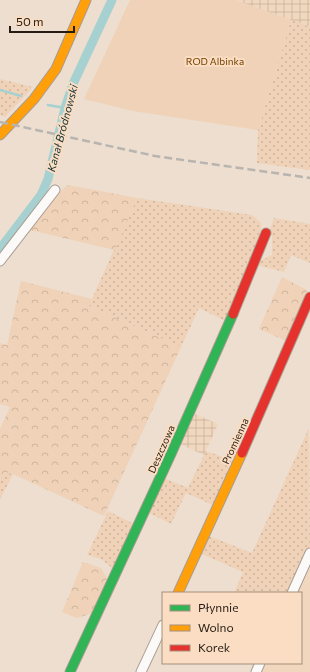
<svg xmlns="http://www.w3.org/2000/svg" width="310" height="672" font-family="Commissioner,sans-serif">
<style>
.built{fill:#f1d7be}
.industrial{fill:url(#industrial-grid)}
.grass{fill:url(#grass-dots)}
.forest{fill:url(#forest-crowns)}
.garden{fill:#efd2b7}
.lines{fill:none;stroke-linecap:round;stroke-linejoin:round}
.stream{stroke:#a6d1d0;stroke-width:2.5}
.canal{stroke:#a6d1d0;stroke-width:9}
.street-casing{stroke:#a89c91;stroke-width:11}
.fast-casing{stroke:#a89c91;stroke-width:11}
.slow-casing{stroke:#a89c91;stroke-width:11}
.jam-casing{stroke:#a89c91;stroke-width:11}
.street{stroke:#fcfaf8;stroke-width:9}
.fast{stroke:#30b455;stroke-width:9}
.slow{stroke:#ff9f0a;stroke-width:9}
.jam{stroke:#e5322d;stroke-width:9}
.rail{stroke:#b8b4b0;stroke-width:2.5;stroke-dasharray:8 4;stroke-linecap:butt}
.labels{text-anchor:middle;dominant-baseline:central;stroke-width:4;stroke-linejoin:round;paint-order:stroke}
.park-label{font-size:10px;fill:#744200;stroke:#faddc2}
.street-label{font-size:10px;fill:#251b12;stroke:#faddc2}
.water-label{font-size:11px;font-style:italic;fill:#103235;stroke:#faddc2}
</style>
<defs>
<pattern id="industrial-grid" width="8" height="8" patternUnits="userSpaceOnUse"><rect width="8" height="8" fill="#f1d7be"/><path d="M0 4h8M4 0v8" fill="none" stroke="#ceb8a2"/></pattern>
<pattern id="grass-dots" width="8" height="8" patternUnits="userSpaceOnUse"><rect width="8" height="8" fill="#efd2b7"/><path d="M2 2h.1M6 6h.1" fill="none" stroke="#cdb49c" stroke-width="1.8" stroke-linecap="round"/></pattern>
<pattern id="forest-crowns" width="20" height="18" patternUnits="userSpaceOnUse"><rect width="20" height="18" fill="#efd2b7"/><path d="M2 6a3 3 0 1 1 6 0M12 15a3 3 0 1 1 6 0" fill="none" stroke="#cdb49c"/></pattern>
</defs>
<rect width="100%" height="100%" fill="#eddecf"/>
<!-- built -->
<path class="built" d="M310,567V672H262L266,663H301V593H298Z"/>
<!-- industrial -->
<path class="industrial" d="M235,0H310V27L291,20Z
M193,413L218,424L204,455L180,444Z"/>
<!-- grass -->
<path class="grass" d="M291,20L310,27V170L257,163L258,130Z
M0,79L33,87L5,117L0,115Z
M137,198L252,215L261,223V234L225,321L199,308L181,347L89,306Z
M274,218L310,224V263L291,255L284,272L257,265L258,262L272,255V236L269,232Z
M309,428L310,546L289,593H234L243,572L202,554L209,536L252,553Z
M206,451L234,461L213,505L186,493L171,524L147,512L164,478L188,488Z
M5,472L13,474L0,500V478Z
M108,511L136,525L112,568L101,559L87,555Z"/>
<!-- forest -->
<path class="forest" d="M68,185L137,198L115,250L30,230L63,189Z
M282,277L307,290L303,307L287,341L259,329Z
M21,281L92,299L89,306L181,347L104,516L13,474L5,472L0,478V429L10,407L0,404V343L7,345Z
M83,562L101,568L107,578L93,613L77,618L62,612Z"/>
<!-- garden -->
<path class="garden" d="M130,0H235L291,20L258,130L133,111L84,99Z"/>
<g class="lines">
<!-- stream -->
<path class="stream" d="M0,90L21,96
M48,105L65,108"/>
<!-- canal -->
<path class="canal" d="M0,249L41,195L48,179L65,108L73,84L112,0"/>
<!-- street casing -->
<g class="street-casing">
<path id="street" d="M0,261L55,190
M292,593L310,553
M141,672L163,625
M256,672L260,663"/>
</g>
<!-- fast casing -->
<g class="fast-casing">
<path id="fast" d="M70,672L171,454L233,314"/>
</g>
<!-- slow casing -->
<g class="slow-casing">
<path id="slow" d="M0,135L34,99L56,69L86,0
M178,593L242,453"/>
</g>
<!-- jam casing -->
<g class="jam-casing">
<path id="jam" d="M233,314L266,233
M242,453L310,297"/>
</g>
<!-- street -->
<use href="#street" class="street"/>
<!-- fast -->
<use href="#fast" class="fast"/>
<!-- slow -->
<use href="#slow" class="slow"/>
<!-- jam -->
<use href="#jam" class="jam"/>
<!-- rail -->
<path class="rail" d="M0,122L155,156L310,178"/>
</g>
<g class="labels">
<!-- park labels -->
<g class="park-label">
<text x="215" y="61">ROD Albinka</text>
</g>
<!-- street labels -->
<g class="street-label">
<text transform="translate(235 441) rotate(-65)">Promienna</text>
<text transform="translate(161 449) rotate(-66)">Deszczowa</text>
</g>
<!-- water labels -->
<g class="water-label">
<text transform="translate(62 128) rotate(-75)">Kanał Bródnowski</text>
</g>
</g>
<!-- legend -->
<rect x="162" y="592" width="140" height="72" fill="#faddc2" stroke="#a58f7c"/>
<rect x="170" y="605" width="20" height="6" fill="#30b455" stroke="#a58f7c"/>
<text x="198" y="612" font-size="12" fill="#251b12">Płynnie</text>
<rect x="170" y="625" width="20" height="6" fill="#ff9f0a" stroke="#a58f7c"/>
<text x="198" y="632" font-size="12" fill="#251b12">Wolno</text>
<rect x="170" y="645" width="20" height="6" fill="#e5322d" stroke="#a58f7c"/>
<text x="198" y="652" font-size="12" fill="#251b12">Korek</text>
<!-- scale -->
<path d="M10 26v6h64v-6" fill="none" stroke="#251b12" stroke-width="2"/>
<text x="16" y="26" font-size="12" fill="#251b12" stroke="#faddc2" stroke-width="3" paint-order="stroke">50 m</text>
</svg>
